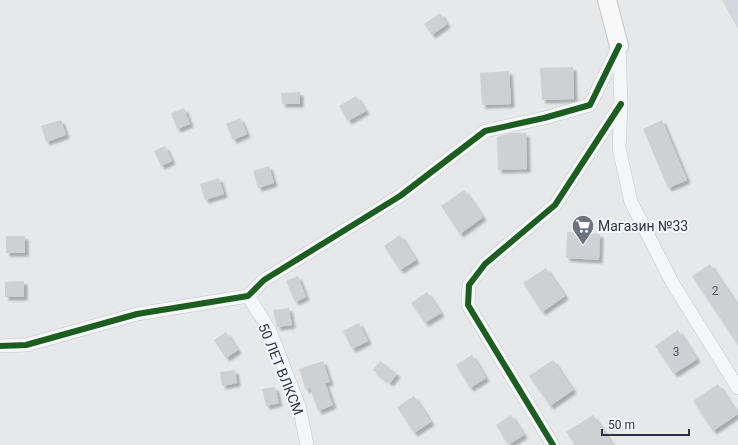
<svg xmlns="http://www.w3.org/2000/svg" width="738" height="445" font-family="Roboto,sans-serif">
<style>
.built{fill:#d4d7dd}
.building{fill:#ced0d3;filter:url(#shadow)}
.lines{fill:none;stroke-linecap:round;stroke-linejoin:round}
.street-casing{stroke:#c4c6c8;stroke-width:14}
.secondary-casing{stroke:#c4c6c8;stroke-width:20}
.street{stroke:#f5f6f7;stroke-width:13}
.secondary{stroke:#f8f8f8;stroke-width:18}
.cycleway-casing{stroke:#f4f6f9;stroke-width:8}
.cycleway{stroke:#1b5e20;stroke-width:6}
.labels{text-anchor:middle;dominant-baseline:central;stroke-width:4;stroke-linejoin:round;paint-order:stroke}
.number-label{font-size:12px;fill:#545c69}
.poi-label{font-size:14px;fill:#2b3445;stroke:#f4f6f9;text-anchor:start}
.street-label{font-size:14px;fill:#2b3445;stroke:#f4f6f9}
</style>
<defs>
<filter id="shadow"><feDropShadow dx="3.5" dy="3.5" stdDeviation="1" flood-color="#0004"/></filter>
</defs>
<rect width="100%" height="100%" fill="#e6e8ea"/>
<!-- built -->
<path class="built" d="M722,0H738V29Z"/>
<!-- building -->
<path class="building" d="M440,13L447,24L432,35L424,24Z
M573,67L574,99L542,100L540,68Z
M509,71L511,104L482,105L480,73Z
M300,92V104H282L281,93Z
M356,96L366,111L348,121L339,106Z
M184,108L190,124L177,129L171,113Z
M240,118L247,134L233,140L226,124Z
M61,120L66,135L46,142L41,126Z
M662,120L687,180L668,188L643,129Z
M511,133H526L527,169L498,170L497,137Z
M165,146L172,161L161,166L154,151Z
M269,166L274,183L258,188L253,171Z
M219,178L224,194L205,200L200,184Z
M464,190L483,217L460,234L441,206Z
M567,232L600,234L599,260L566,258Z
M400,235L416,260L400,270L384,246Z
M6,236H25V253H6Z
M710,264L738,306V345L692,276Z
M546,268L565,296L542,312L523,283Z
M298,276L306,297L295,302L286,281Z
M24,281V297H5V282Z
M427,292L441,313L425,323L411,303Z
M289,308L292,325L277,327L273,310Z
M359,323L368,341L352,349L343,331Z
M678,330L697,359L674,374L655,346Z
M226,332L238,350L226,358L214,340Z
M472,355L486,378L470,388L456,365Z
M553,360L573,390L550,406L529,376Z
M323,361L330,382L325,383L333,405L318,411L310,388L306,390L299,369Z
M380,361L397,374L390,383L373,370Z
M235,370L237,383L222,386L220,372Z
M718,384L738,414L713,431L693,401Z
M275,387L279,403L266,406L262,389Z
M414,396L431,422L414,433L397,407Z
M511,415L524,435L508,445L496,425Z
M593,415L613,445H575L566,432Z"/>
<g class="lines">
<!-- street casing -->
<g class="street-casing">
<path id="street" d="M619,47L621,104L619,148L631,202L673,284L738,388
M248,296L270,331L299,406L307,445
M0,346L26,345L137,314L248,296L264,280L400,196L485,131L544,118L590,105L619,46
M553,445L468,305L469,285L485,264L555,205L621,104"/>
</g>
<!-- secondary casing -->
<g class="secondary-casing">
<path id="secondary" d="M607,0L619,46"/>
</g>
<!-- street -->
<use href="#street" class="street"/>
<!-- secondary -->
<use href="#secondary" class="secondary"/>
<!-- cycleway casing -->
<g class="cycleway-casing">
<path id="cycleway" d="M0,346L26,345L137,314L248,296L264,280L400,196L485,131L544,118L590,105L619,46
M553,445L468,305L469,285L485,264L555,205L621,104"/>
</g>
<!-- cycleway -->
<use href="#cycleway" class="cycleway"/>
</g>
<!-- icons -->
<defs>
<g id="supermarket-pin" transform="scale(1.15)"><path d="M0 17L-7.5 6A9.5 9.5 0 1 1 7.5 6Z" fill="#6c737f" stroke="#f4f6f9"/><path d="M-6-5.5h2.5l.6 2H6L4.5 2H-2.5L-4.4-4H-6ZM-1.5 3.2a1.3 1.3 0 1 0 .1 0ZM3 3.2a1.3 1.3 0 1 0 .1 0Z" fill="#fff"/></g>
</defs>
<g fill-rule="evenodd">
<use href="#supermarket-pin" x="583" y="226"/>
</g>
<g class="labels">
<!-- number labels -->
<g class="number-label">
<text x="715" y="291">2</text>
<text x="676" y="352">3</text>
</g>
<!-- poi labels -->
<g class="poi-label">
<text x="598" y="226">Магазин №33</text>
</g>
<!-- street labels -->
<g class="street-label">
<text transform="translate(281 369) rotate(68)">50 ЛЕТ ВЛКСМ</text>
</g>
</g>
<!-- scale -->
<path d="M602 429v6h87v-6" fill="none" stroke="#2b3445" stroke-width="2"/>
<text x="608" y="429" font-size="12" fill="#2b3445" stroke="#f4f6f9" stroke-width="3" paint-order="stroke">50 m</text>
</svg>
